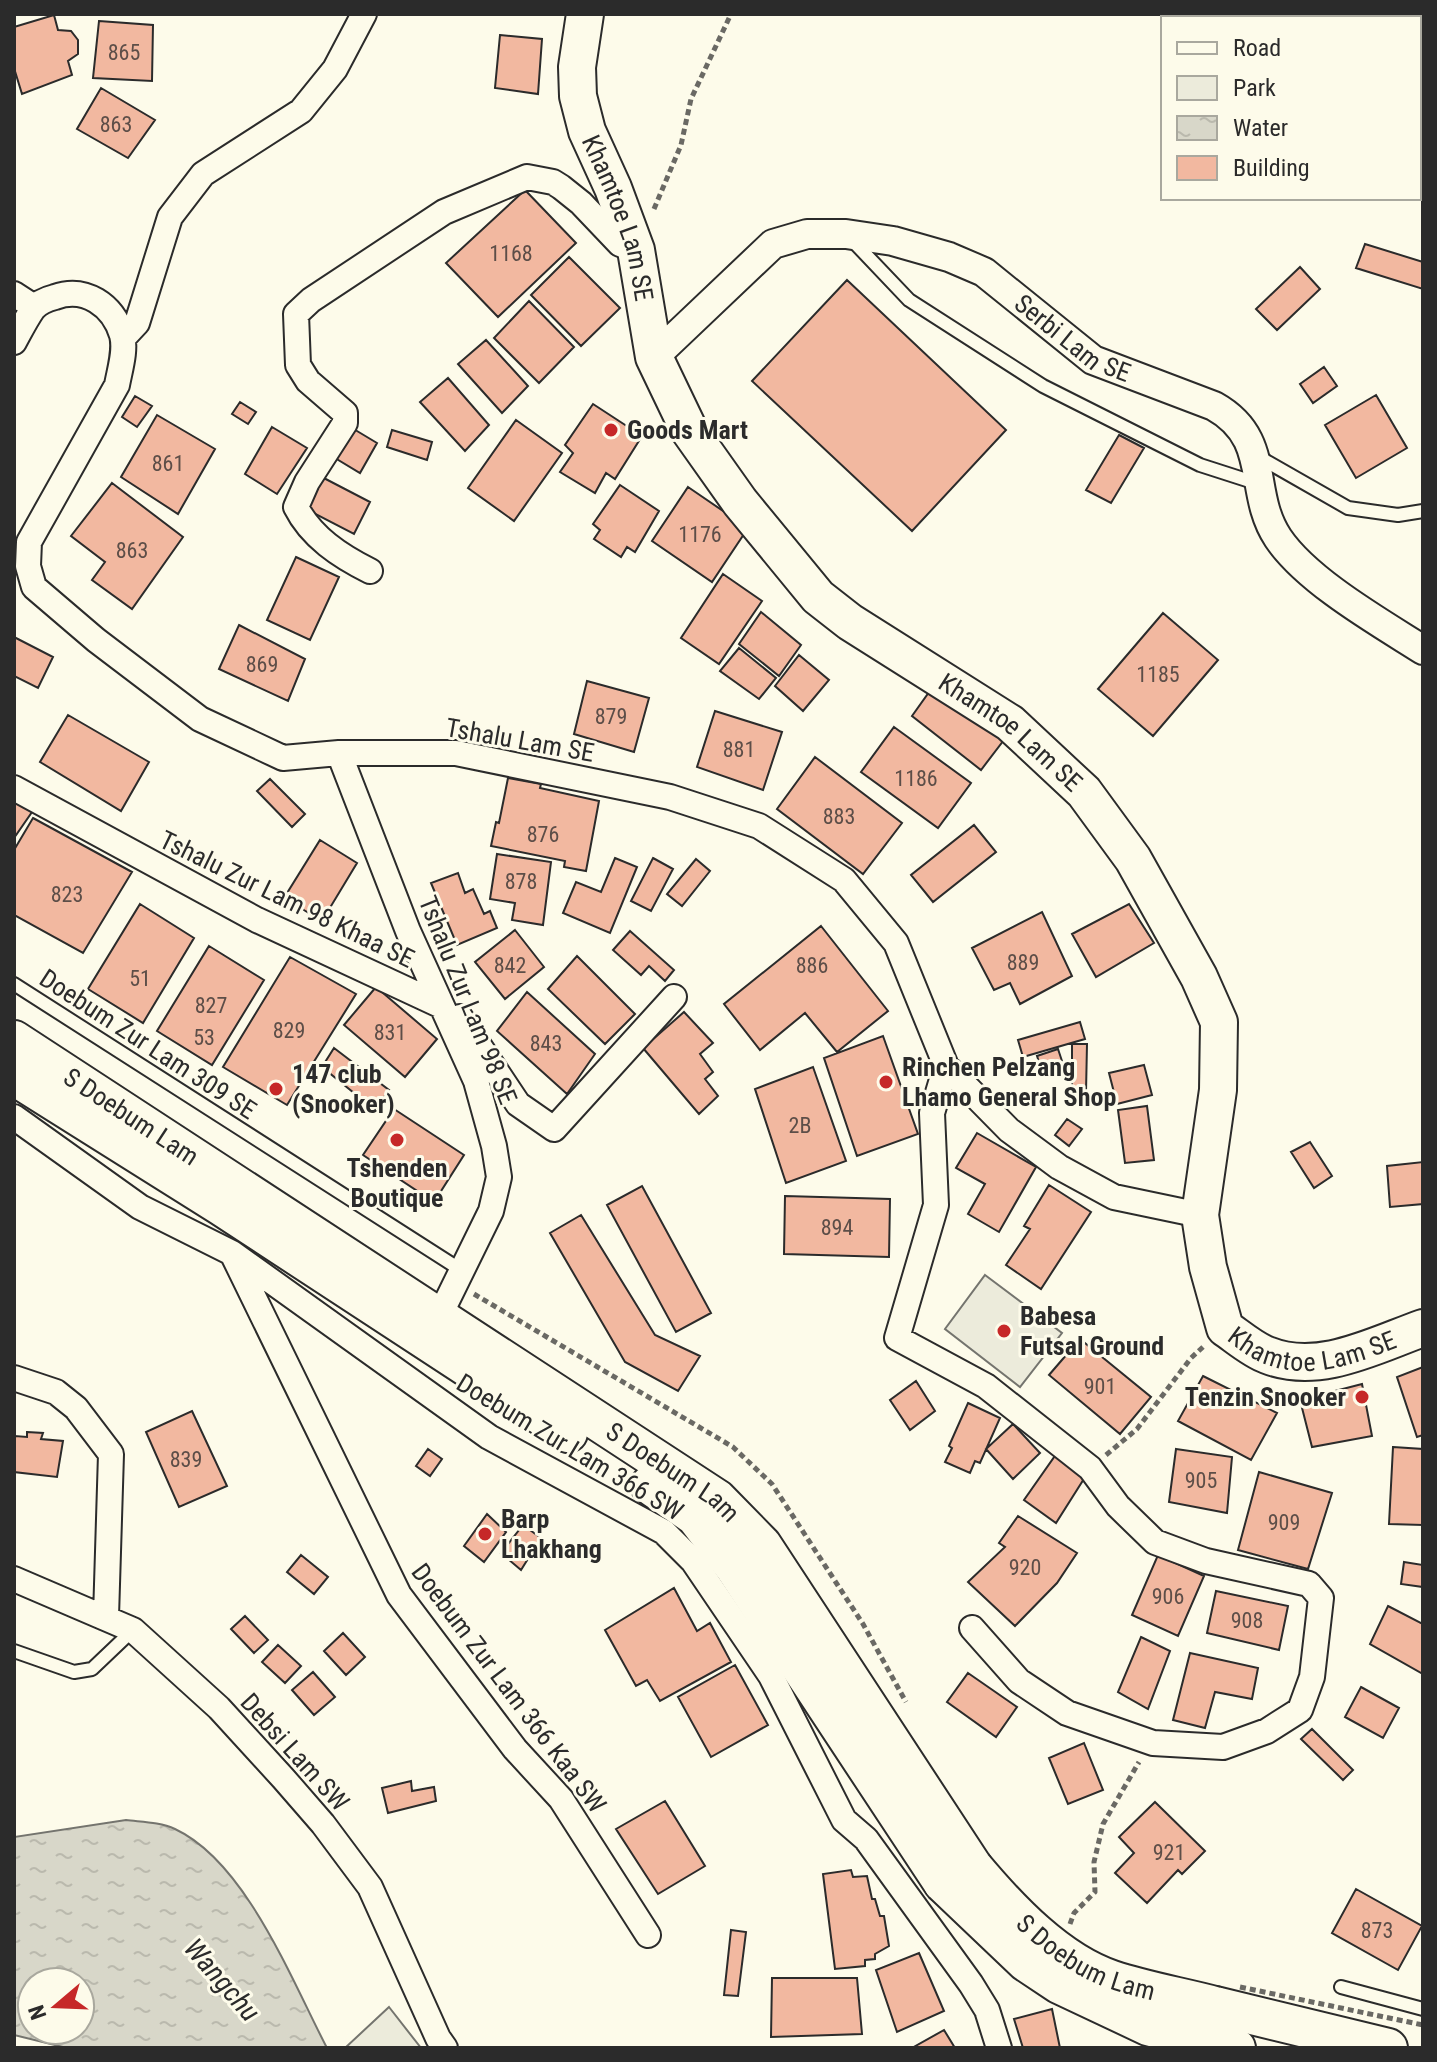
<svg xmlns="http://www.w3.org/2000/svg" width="1437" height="2062" font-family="'Roboto Condensed',sans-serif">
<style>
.park{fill:#ecebdb;stroke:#74746e;stroke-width:2}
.water{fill:url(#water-ripples);stroke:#74746e;stroke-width:2;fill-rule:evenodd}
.building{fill:#f2b8a0;stroke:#2b2b2b;stroke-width:2}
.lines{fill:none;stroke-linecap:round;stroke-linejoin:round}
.service-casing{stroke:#2b2b2b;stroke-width:16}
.minor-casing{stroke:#2b2b2b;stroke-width:28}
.tertiary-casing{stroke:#2b2b2b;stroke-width:32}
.primary-casing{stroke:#2b2b2b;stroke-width:40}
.trunk-casing{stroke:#2b2b2b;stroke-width:42}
.path{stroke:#6a6964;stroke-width:5;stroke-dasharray:6 4;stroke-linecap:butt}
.service{stroke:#fdfbea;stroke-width:12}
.minor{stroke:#fdfbea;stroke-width:24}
.tertiary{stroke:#fdfbea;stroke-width:28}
.primary{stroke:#fdfbea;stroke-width:36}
.trunk{stroke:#fdfbea;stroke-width:38}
.trunk-bridge-casing{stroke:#2b2b2b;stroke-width:42;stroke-linecap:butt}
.path-bridge{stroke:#6a6964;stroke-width:5;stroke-dasharray:6 4;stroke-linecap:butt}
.trunk-bridge{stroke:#fdfbea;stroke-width:38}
.poi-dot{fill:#c62828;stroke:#fdfbea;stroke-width:3}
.labels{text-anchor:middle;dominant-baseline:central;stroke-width:6;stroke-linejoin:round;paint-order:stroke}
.number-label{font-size:22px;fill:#5d4e48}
.street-label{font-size:26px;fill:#2b2b2b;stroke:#fdfbea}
.poi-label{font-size:26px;font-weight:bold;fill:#2b2b2b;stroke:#fdfbea;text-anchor:start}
.water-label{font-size:28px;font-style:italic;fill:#2b2b2b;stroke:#fdfbea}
</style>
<defs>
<pattern id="water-ripples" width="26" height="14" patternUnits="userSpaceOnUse" patternTransform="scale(2)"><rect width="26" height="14" fill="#d8d7c9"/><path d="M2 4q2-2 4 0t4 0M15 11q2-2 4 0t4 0" fill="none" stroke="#bab9ad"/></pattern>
</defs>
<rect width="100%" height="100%" fill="#fdfbea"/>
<!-- park -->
<path class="park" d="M985,1275L1062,1333L1020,1387L945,1329Z
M389,2007L421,2048H345Z"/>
<!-- water -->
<path class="water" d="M126,1820C142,1822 160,1822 175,1829C246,1862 292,1981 327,2048H67L14,2035V1837ZM32,1982H80V2030H32Z"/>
<!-- building -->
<path class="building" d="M54,15L58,30L71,31L78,40V54L68,61L72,75L22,94L14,68V27Z
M99,21L153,25L152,81L93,78Z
M500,35L542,39L538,94L495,88Z
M101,88L155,120L128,158L77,129Z
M525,190L576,243L498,317L446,263Z
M1365,244L1423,262V289L1356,268Z
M569,257L620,308L581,346L531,295Z
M1300,267L1320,289L1277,330L1256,309Z
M847,280L1006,430L912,531L752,381Z
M529,301L574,347L539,383L494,338Z
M486,340L528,386L502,413L458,364Z
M1324,367L1337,386L1313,403L1300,384Z
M448,378L489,425L465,451L420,402Z
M1376,395L1407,448L1356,478L1325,425Z
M135,396L152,406L137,427L122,417Z
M240,402L256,412L248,424L232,414Z
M593,404L642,436L615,479L606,473L595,493L560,472L573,453L565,445Z
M157,415L215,449L178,514L121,477Z
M516,420L562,453L514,521L468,488Z
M347,425L377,443L360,473L330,455Z
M272,427L307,448L277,494L245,474Z
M392,430L432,442L427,460L387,447Z
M1119,435L1144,448L1111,503L1086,490Z
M318,475L370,502L354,534L302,507Z
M112,483L183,537L132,609L92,580L105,562L71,536Z
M620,485L659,511L635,552L627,547L621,557L594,539L600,530L593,524Z
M688,487L748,528L712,582L652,541Z
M296,557L339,577L310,640L267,620Z
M723,574L762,601L719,664L681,638Z
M761,612L801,645L779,676L739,644Z
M1163,613L1218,660L1153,736L1098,689Z
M239,625L305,659L288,701L219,669Z
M14,637L53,657L38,688L14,676Z
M739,648L776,678L759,699L720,671Z
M799,655L829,680L803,711L775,686Z
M587,681L649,698L634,752L574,734Z
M937,681L1010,732L981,770L912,716Z
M715,711L782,732L763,790L697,767Z
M68,715L149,762L121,811L40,762Z
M894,727L971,783L938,828L861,772Z
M815,757L902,823L863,874L777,809Z
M508,778L541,784L540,788L599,801L586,871L564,867L565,861L491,846L496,822L499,823Z
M270,779L305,814L292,827L257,791Z
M14,800L32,812L14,838Z
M33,818L132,872L83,953L14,915V850Z
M974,825L996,852L933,902L911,875Z
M320,840L357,863L322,921L284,898Z
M497,854L551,862L543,925L512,920L515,903L490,899Z
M615,858L637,867L610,933L563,913L576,882L601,892Z
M653,858L673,869L651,911L631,901Z
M696,859L710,871L682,906L667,894Z
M458,873L465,893L473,889L484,914L490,911L497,928L457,945L431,883Z
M140,904L194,938L143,1023L88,989Z
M1129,904L1154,943L1096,977L1072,934Z
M1042,912L1072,976L1020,1004L1010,983L994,990L972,948Z
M821,926L888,1011L837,1052L805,1013L760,1050L724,1004Z
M515,930L544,967L505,999L475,962Z
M630,931L674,970L665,981L649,966L641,975L613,950Z
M209,946L264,980L212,1065L157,1031Z
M577,956L635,1014L605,1044L548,989Z
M290,957L356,994L287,1105L223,1067Z
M376,987L437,1039L405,1077L344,1025Z
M527,992L595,1054L567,1094L497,1031Z
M684,1012L713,1043L700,1054L713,1072L705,1079L718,1096L699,1114L643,1048Z
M1080,1022L1085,1039L1023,1057L1018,1040Z
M883,1036L918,1134L857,1156L824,1058Z
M1072,1044H1087L1086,1092H1072Z
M334,1048L389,1090L375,1110L322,1067Z
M1058,1049L1065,1070L1044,1077L1037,1056Z
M1144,1065L1152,1095L1117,1104L1109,1073Z
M813,1067L846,1161L786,1183L755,1089Z
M1147,1106L1154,1160L1125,1163L1118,1110Z
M394,1109L464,1155L434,1202L363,1155Z
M1067,1119L1082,1129L1069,1146L1055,1135Z
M977,1133L1036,1167L999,1232L968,1214L985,1184L956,1168Z
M1310,1142L1332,1176L1314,1188L1291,1152Z
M1423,1162V1204L1390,1207L1387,1166Z
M1049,1185L1091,1212L1041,1289L1006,1265L1030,1229L1024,1226Z
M642,1186L711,1313L676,1332L607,1205Z
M785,1196L890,1199L889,1257L784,1254Z
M581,1215L655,1335L700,1356L678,1391L625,1362L550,1233Z
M1080,1339L1151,1397L1120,1434L1049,1375Z
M1423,1367V1435L1417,1437L1397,1377Z
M1203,1376L1277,1413L1251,1460L1178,1421Z
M916,1381L935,1411L910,1430L890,1400Z
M1362,1384L1372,1436L1312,1447L1300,1400Z
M968,1403L1000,1418L980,1463L975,1461L970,1473L945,1462L952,1448L949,1446Z
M192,1411L227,1486L179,1507L146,1432Z
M1013,1424L1040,1453L1013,1479L986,1449Z
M27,1432L43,1433L41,1439L63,1441L57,1477L14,1472L15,1436L27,1437Z
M1393,1447L1423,1449V1525L1389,1524Z
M428,1449L442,1459L430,1476L416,1466Z
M1176,1449L1232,1457L1227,1513L1169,1502Z
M1057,1453L1087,1474L1056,1523L1024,1500Z
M1259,1472L1332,1493L1308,1569L1238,1550Z
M487,1514L506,1532L484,1562L464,1546Z
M1018,1516L1077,1553L1057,1583L1015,1626L968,1582L1005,1547L999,1543Z
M523,1525L541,1538L521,1570L501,1553Z
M301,1555L328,1577L314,1594L287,1572Z
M1158,1555L1204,1576L1178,1636L1132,1615Z
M1404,1562L1423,1565V1587L1401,1584Z
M674,1588L697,1631L710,1623L731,1662L660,1701L647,1680L636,1686L605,1630Z
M1216,1591L1288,1606L1279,1650L1207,1633Z
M1388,1606L1423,1624V1674L1370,1644Z
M245,1616L268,1640L254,1653L231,1629Z
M343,1633L365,1657L346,1675L324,1651Z
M1141,1637L1170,1651L1148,1709L1118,1692Z
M278,1645L301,1666L285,1683L262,1662Z
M1190,1653L1258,1668L1252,1699L1215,1692L1205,1728L1173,1720Z
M735,1665L768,1725L711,1757L678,1697Z
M313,1672L335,1697L314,1715L292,1690Z
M968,1673L1017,1707L996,1737L947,1702Z
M1361,1687L1399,1708L1383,1738L1345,1717Z
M1312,1729L1353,1770L1343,1780L1301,1739Z
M1084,1743L1103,1790L1068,1804L1049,1758Z
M411,1781L412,1791L434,1787L436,1801L388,1813L382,1788Z
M665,1801L705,1866L658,1894L616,1829Z
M1155,1802L1205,1851L1182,1874L1178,1870L1147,1903L1115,1873L1134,1853L1119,1837Z
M851,1870L853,1877L867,1876L872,1899H875L880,1916H884L889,1946L875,1954V1959L865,1960V1966L835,1969L823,1874Z
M1356,1889L1422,1926L1398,1970L1332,1933Z
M731,1930L746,1932L738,1996L724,1995Z
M919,1953L944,2011L897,2032L876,1970Z
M772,1978H857L862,2034L771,2037Z
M1052,2009L1060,2048H1023L1014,2019Z
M944,2030L955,2048H912Z"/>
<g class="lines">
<!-- service casing -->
<g class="service-casing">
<path id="service" d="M851,239L909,300L1043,386L1200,465L1259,484
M1257,456L1348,508L1398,515L1423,511
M14,984L461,1270
M14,1651L74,1672L92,1669L133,1630
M1341,1987L1423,2009"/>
</g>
<!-- minor casing -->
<g class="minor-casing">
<path id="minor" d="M14,294L34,307
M123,338L137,323L170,217L203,174L301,111L335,69L364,14
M14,342C20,331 26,319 33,309C38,303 47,299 55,297C85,286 113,305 122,335C126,350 120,369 117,385L29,542L28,566L34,587L96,640L200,719L283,758L339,753H456L670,797L759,826L844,880L896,943L946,1066L1009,1130L1059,1167L1114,1197L1200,1215
M370,571C340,556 311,537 296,507L307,482L345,423V413L308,381L298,365L296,314L311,300L444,212L527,177L553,182L561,187L581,203L620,244L636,250
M339,753L408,931L476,1081L494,1146L499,1177L491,1211L439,1317
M14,788L257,920L442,1006
M460,1017L518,1104L554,1129L674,997
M946,1066L932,1113L936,1205L897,1338L986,1386L1090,1468L1118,1506L1155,1542L1206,1561L1309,1584L1321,1598L1312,1677L1300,1710L1267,1731L1223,1747L1153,1743L1067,1713L1019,1681L972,1628
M14,1117L140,1207L232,1253L489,1437L664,1532L693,1561L771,1676L844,1820L866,1839L971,1984L987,2010L999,2048
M234,1257L399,1595L515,1749L561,1799L648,1935
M14,1378L56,1392L76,1408L111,1454L106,1617
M14,1579L133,1630L219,1708L283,1778L323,1824L370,1887L438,2038L445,2048"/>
</g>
<!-- tertiary casing -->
<g class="tertiary-casing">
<g id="tertiary">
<path id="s1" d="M654,357L773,244L807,234H846L893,241L949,257L984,272L1093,360L1214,406C1273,439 1247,491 1278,538C1307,581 1379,622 1423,650"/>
</g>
</g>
<!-- primary casing -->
<g class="primary-casing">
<g id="primary">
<path id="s2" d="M585,14L577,67L578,96L587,131L613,188L636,250L654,357L689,430L740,502L818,597L850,622L1010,723L1084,792L1133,859L1199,977L1219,1022L1218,1090L1200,1215L1208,1267L1225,1328C1238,1337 1253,1350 1267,1355C1319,1376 1375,1345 1423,1328"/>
</g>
</g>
<!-- trunk casing -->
<g class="trunk-casing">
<g id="trunk">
<path id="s3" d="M14,1040L717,1499L762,1545L973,1867"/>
<path d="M14,1076L221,1206L568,1433"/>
<path d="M650,1485L695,1516L735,1568L943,1883"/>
<path d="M1215,2006L1388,2048"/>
<path d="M1209,2042L1236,2048"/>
</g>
</g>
<!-- path -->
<path class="path" d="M654,209L681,145L691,99L731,14
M474,1294L733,1447L772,1484L863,1624L906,1702
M1106,1455L1137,1429L1191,1358L1203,1347
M1070,1924L1074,1913L1095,1892L1094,1862L1103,1824L1139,1762"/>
<!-- service -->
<use href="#service" class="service"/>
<!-- minor -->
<use href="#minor" class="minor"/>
<!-- tertiary -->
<use href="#tertiary" class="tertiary"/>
<!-- primary -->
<use href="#primary" class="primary"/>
<!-- trunk -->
<use href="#trunk" class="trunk"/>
<!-- trunk-bridge casing -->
<g class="trunk-bridge-casing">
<g id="trunk-bridge">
<path id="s4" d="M973,1867C1009,1910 1058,1962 1112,1980C1145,1991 1181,1997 1215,2006"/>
<path d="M943,1883L1026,1962L1059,1984L1148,2026L1209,2042"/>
</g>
</g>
<!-- path-bridge -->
<path class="path-bridge" d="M1240,1987L1423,2025"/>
<!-- trunk-bridge -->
<use href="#trunk-bridge" class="trunk-bridge"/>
</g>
<!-- markers -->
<g class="poi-dot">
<circle cx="611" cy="430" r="8"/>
<circle cx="886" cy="1082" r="8"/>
<circle cx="276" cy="1089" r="8"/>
<circle cx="397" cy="1140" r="8"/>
<circle cx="1004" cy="1331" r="8"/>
<circle cx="1362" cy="1397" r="8"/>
<circle cx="485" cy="1534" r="8"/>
</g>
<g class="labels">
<!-- number labels -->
<g class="number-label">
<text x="124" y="52">865</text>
<text x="116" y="124">863</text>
<text x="511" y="253">1168</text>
<text x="168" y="463">861</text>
<text x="700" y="534">1176</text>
<text x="132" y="550">863</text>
<text x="262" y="664">869</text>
<text x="1158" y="674">1185</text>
<text x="611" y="716">879</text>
<text x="739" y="749">881</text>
<text x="916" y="778">1186</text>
<text x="839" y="816">883</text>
<text x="543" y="834">876</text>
<text x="521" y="881">878</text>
<text x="67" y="894">823</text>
<text x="1023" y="962">889</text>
<text x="510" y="965">842</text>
<text x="812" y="965">886</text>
<text x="140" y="978">51</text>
<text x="211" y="1005">827</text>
<text x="289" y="1030">829</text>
<text x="390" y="1032">831</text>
<text x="204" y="1037">53</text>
<text x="546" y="1043">843</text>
<text x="800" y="1125">2B</text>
<text x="837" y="1227">894</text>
<text x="1100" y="1386">901</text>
<text x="186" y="1459">839</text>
<text x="1201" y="1480">905</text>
<text x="1284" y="1522">909</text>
<text x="1025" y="1567">920</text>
<text x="1168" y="1596">906</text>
<text x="1247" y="1620">908</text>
<text x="1169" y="1852">921</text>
<text x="1377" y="1930">873</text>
</g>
<!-- street labels -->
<g class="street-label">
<text stroke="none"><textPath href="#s2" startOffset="212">Khamtoe Lam SE</textPath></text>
<text stroke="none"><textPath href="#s1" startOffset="494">Serbi Lam SE</textPath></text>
<text stroke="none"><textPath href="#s2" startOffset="884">Khamtoe Lam SE</textPath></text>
<text transform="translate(520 740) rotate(10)">Tshalu Lam SE</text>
<text transform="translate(287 899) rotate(26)">Tshalu Zur Lam 98 Khaa SE</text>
<text transform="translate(468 1000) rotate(68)">Tshalu Zur Lam 98 SE</text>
<text transform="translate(148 1044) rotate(33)">Doebum Zur Lam 309 SE</text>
<text stroke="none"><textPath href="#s3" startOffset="140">S Doebum Lam</textPath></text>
<text stroke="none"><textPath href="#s2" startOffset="1652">Khamtoe Lam SE</textPath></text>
<text transform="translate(570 1447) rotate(31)">Doebum Zur Lam 366 SW</text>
<text stroke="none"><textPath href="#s3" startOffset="788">S Doebum Lam</textPath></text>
<text transform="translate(509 1688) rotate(53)">Doebum Zur Lam 366 Kaa SW</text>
<text transform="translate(295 1752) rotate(48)">Debsi Lam SW</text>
<text stroke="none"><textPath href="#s4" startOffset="148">S Doebum Lam</textPath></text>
</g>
<!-- poi labels -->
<g class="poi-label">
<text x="627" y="430">Goods Mart</text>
<text x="902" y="1067">Rinchen Pelzang<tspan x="902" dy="30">Lhamo General Shop</tspan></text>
<text x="292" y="1074">147 club<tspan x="292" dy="30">(Snooker)</tspan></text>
<text x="397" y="1168" text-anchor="middle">Tshenden<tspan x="397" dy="30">Boutique</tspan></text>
<text x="1020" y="1316">Babesa<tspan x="1020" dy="30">Futsal Ground</tspan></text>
<text x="1346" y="1397" text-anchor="end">Tenzin Snooker</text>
<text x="501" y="1519">Barp<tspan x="501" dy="30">Lhakhang</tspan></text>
</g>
<!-- water labels -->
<g class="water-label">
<text transform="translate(222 1980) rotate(49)">Wangchu</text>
</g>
</g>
<!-- border -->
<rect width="1437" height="2062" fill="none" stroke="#2b2b2b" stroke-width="32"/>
<!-- legend -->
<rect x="1161" y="16" width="260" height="184" fill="#fdfbea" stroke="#a9a89e" stroke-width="2"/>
<rect x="1177" y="42" width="40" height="12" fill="#fdfbea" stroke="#a9a89e" stroke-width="2"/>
<text x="1233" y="56" font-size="24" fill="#2b2b2b">Road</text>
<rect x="1177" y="76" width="40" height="24" fill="#ecebdb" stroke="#a9a89e" stroke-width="2"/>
<text x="1233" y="96" font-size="24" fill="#2b2b2b">Park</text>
<rect x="1177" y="116" width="40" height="24" fill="url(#water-ripples)" stroke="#a9a89e" stroke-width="2"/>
<text x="1233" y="136" font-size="24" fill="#2b2b2b">Water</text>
<rect x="1177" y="156" width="40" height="24" fill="#f2b8a0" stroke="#a9a89e" stroke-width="2"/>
<text x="1233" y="176" font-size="24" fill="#2b2b2b">Building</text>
<!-- north arrow -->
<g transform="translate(56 2006) rotate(251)"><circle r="38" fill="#fdfbea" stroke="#a9a89e" stroke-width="2"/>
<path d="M0-6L14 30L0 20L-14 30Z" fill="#c62828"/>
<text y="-12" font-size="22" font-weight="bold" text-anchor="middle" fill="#2b2b2b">N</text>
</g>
</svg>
